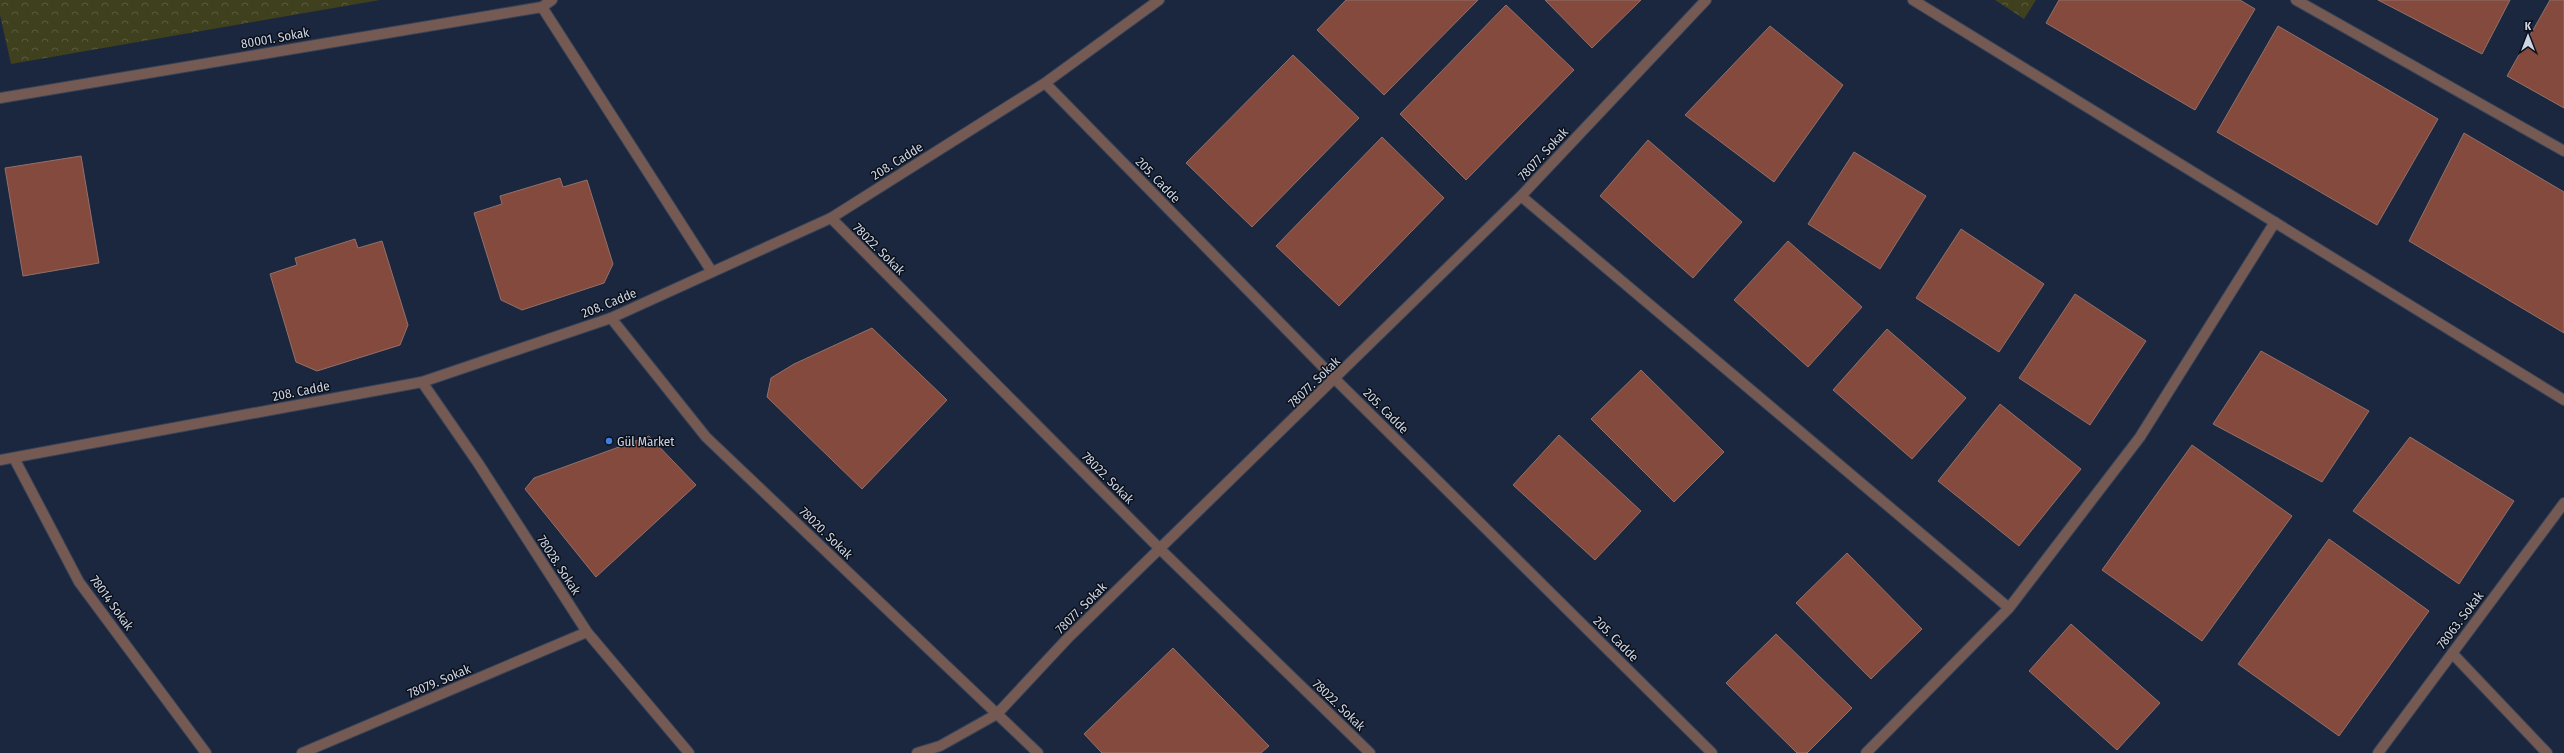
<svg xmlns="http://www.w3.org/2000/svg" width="2564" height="753" font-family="'Fira Sans Condensed',sans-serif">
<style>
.park{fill:url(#park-crowns)}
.building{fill:#834a3d;stroke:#937068}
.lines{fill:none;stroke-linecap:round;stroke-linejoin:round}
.minor-casing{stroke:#374359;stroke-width:12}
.tertiary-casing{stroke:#374359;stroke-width:12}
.minor{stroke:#745a52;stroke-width:10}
.tertiary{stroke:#745a52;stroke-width:10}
.shop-dot{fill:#3f7fe0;stroke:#0b101a;stroke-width:1.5}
.labels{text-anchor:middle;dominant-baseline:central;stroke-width:3;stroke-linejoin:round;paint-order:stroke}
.street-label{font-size:13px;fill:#ccd5e4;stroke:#0b101a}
.poi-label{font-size:13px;fill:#ccd5e4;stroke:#0b101a;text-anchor:start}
</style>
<defs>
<pattern id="park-crowns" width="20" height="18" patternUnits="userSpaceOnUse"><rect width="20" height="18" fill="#3f401e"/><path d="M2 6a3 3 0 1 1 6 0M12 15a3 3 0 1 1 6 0" fill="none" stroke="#5a5b3f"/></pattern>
</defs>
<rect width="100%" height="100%" fill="#1b273e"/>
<!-- park -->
<path class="park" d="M0,0H380L11,64L0,15Z
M1995,0H2036L2024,19Z"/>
<!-- building -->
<path class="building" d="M1346,0H1478L1384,95L1317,30Z
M1545,0H1641L1592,48Z
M2059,0H2240L2255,9L2195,110L2046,23Z
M2378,0H2510L2482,54Z
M2550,0H2564V108L2507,76Z
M1506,5L1574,70L1466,180L1400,114Z
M1770,26L1843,85L1774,182L1685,115Z
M2278,26L2438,119L2377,225L2217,132Z
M1293,55L1359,118L1252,227L1186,163Z
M2464,133L2564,192V333L2409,241Z
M1382,137L1444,198L1339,306L1276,246Z
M1648,140L1742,222L1693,278L1600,196Z
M1854,152L1926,196L1880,269L1808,224Z
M81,156L99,263L23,276L5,168Z
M560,178L563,187L587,180L613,264L604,283L522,310L501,300L474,213L502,204L500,196Z
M1961,229L2044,284L1999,352L1916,298Z
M355,239L358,248L382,241L408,325L400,345L317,371L296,362L270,274L297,265L295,258Z
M1788,241L1862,307L1808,367L1734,300Z
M2075,294L2146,341L2090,425L2019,378Z
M872,328L947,400L862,489L767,397L771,378L794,364Z
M1887,329L1966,398L1912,459L1833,390Z
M2261,351L2369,411L2322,482L2213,424Z
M1641,370L1724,452L1674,502L1591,419Z
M2000,404L2081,469L2019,546L1938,481Z
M1559,435L1641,511L1595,560L1513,485Z
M649,436L696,485L596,577L525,489L534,478Z
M2410,437L2514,501L2459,584L2353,511Z
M2192,445L2292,516L2202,641L2102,570Z
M2329,539L2429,611L2339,736L2238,664Z
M1847,553L1922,629L1871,679L1796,603Z
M2071,624L2160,703L2117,750L2029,671Z
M1776,634L1852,708L1807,753H1797L1726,683Z
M1173,648L1269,746L1261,753H1102L1084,734Z"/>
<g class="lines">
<!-- minor casing -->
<g class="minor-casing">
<path id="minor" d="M1913,0L2564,400
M2296,0L2564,151
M542,7L712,272
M0,98L542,7L552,0
M1521,196L2009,608
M831,218L1160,549L1370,753
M611,318L706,437L1038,753
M422,382L478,463L587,632L689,753
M14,458L79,582L206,753
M2452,653L2547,753
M302,753L587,632
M917,753L940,746L997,714L1067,639L1521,196L1706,0
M1866,753L2009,608L2140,437L2275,222
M2378,753L2564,503"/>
</g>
<!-- tertiary casing -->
<g class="tertiary-casing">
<path id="tertiary" d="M1045,83L1335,379L1712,753
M0,460L422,382L611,318L831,218L1045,83L1159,0"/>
</g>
<!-- minor -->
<use href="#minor" class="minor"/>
<!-- tertiary -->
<use href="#tertiary" class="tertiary"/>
</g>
<!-- markers -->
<circle class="shop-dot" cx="609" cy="441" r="4"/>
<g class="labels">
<!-- street labels -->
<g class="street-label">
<text transform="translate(275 38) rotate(-10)">80001. Sokak</text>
<text transform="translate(1543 154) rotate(-47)">78077. Sokak</text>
<text transform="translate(897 161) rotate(-32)">208. Cadde</text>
<text transform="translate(1158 180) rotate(46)">205. Cadde</text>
<text transform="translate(879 249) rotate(45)">78022. Sokak</text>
<text transform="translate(609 303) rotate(-22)">208. Cadde</text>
<text transform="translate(1314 382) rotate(-44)">78077. Sokak</text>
<text transform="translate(301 391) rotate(-11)">208. Cadde</text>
<text transform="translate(1386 411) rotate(45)">205. Cadde</text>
<text transform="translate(1108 478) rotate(45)">78022. Sokak</text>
<text transform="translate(826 533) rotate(44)">78020. Sokak</text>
<text transform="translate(559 565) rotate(57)">78028. Sokak</text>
<text transform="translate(112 603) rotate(54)">78014 Sokak</text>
<text transform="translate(1081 608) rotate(-45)">78077. Sokak</text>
<text transform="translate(2460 620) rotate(-53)">78063. Sokak</text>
<text transform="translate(1616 639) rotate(45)">205. Cadde</text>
<text transform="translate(439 681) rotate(-23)">78079. Sokak</text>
<text transform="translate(1339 705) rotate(44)">78022. Sokak</text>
</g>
<!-- poi labels -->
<g class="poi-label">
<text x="617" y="441">Gül Market</text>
</g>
</g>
<!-- north arrow -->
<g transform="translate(2528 36)" stroke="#0b101a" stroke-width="3" paint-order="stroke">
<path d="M0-3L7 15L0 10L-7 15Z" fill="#ccd5e4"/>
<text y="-6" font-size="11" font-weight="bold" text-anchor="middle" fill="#ccd5e4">K</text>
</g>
</svg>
